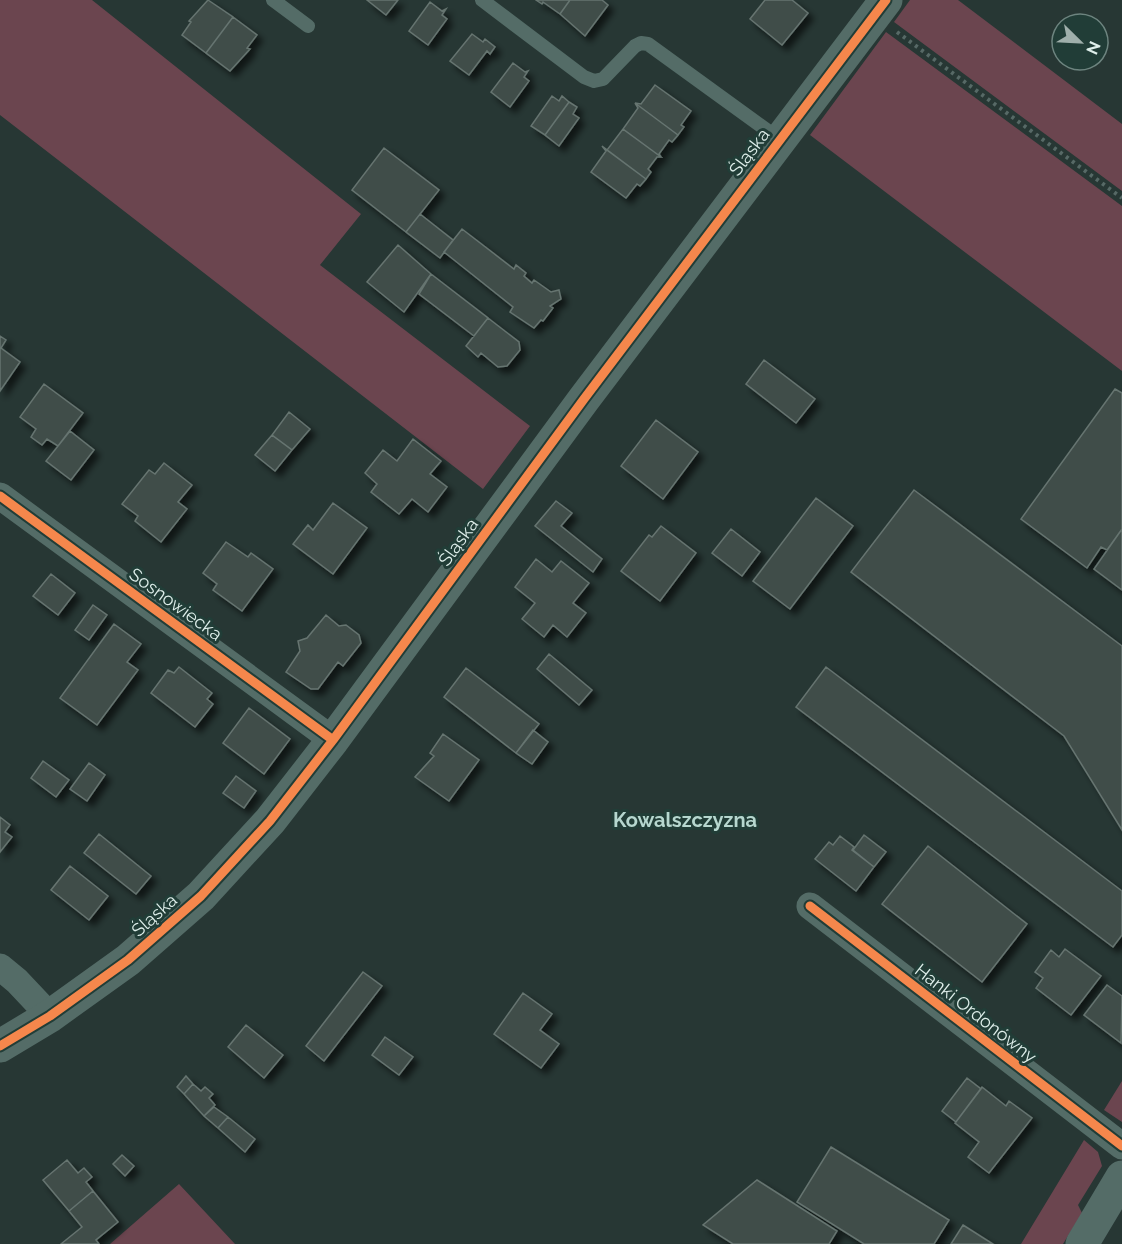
<svg xmlns="http://www.w3.org/2000/svg" width="1122" height="1244" font-family="Raleway,sans-serif">
<style>
.green{fill:#6b454f}
.building{fill:#404d4a;stroke:#667470;stroke-width:1.5;filter:url(#shadow)}
.lines{fill:none;stroke-linecap:round;stroke-linejoin:round}
.path{stroke:#576966;stroke-width:4;stroke-dasharray:3 4.5;stroke-linecap:butt}
.service{stroke:#546c67;stroke-width:14}
.minor{stroke:#546c67;stroke-width:27}
.tertiary{stroke:#546c67;stroke-width:33}
.cycleway-casing{stroke:#213d37;stroke-width:13}
.cycleway{stroke:#f5874c;stroke-width:9}
.labels{text-anchor:middle;dominant-baseline:central;stroke-width:6;stroke-linejoin:round;paint-order:stroke}
.street-label{font-size:18px;fill:#dfefeb;stroke:#213d37}
.neighbourhood-label{font-size:20px;font-weight:bold;fill:#b6d7cf;stroke:#213d37}
</style>
<defs>
<filter id="shadow"><feDropShadow dx="5.5" dy="5.5" stdDeviation="3" flood-color="#0009"/></filter>
</defs>
<rect width="100%" height="100%" fill="#273734"/>
<!-- green -->
<path class="green" d="M0,0H92L361,214L320,265L530,426L483,489L0,115Z
M910,0H958L1122,124V191L894,22Z
M886,32L1122,206V371L810,135Z
M1122,1081V1122L1104,1110Z
M1084,1140L1098,1152L1102,1166L1078,1205L1082,1213L1063,1244H1021Z
M179,1184L235,1244H110Z"/>
<!-- building -->
<path class="building" d="M208,0L233,17L206,53L182,35L191,22L189,21Z
M367,0H398L386,15Z
M536,0H570L560,14L543,2L542,4Z
M570,0H602L608,5L585,36L560,14Z
M765,0H792L808,13L782,45L750,19Z
M430,2L442,11L446,9L442,15L447,19L428,45L409,31Z
M233,17L257,35L247,48L250,49L230,71L206,53Z
M472,34L483,42L485,39L495,47L490,54L487,51L469,75L450,61Z
M513,63L525,72L528,71L524,77L529,81L510,107L491,92Z
M655,85L691,111L681,125L684,127L678,135L635,103L641,104Z
M552,96L559,101L562,96L569,102L545,135L531,126Z
M569,102L577,107L573,114L579,118L559,146L545,135Z
M635,103L678,135L672,142L669,140L659,154L661,157L623,129L638,108Z
M623,129L661,157H657L648,169L651,172L646,179L607,150Z
M602,146L646,179L640,186L637,184L626,198L591,172L606,151Z
M384,148L439,190L406,232L352,190Z
M420,214L453,240L440,258L406,232Z
M462,229L514,269L516,265L526,273L524,276L532,283L534,280L551,292L559,290L561,299L550,306L553,308L543,321L541,320L534,328L510,312L513,307L444,252Z
M398,245L431,274L404,312L367,282Z
M431,274L488,318L474,336L419,294Z
M488,318L519,342L520,350L507,366L498,367L481,353L478,357L466,346Z
M0,336L6,340L1,348L20,362L0,391Z
M764,360L815,399L796,423L746,384Z
M44,384L83,413L58,446L47,439L42,445L31,437L36,429L20,417Z
M1115,389L1122,393V529L1107,550L1101,547L1087,568L1021,519Z
M289,412L310,429L292,450L272,435Z
M656,420L698,452L663,499L621,466Z
M70,431L94,450L71,480L46,461Z
M272,435L292,450L275,471L255,455Z
M413,439L441,461L430,474L447,487L428,512L412,499L399,514L371,492L377,484L365,473L383,450L397,461Z
M164,463L192,485L178,502L187,509L161,542L135,521L138,516L122,504L149,470L155,474Z
M914,490L1122,646V830L1064,736L851,572Z
M816,498L853,526L790,609L753,581Z
M556,501L572,513L561,526L602,559L593,572L535,526Z
M333,503L367,528L333,574L293,544L308,525L313,530Z
M661,526L696,553L660,601L621,571L649,535L652,537Z
M731,529L760,552L742,576L712,553Z
M1122,529V590L1094,569Z
M226,542L248,557L251,553L273,569L242,611L213,590L217,584L203,573Z
M536,559L552,572L561,561L589,583L573,603L586,613L567,637L553,625L544,637L522,619L535,603L515,587Z
M51,574L75,593L58,615L33,596Z
M93,605L107,615L89,640L75,630Z
M326,615L339,626L346,625L359,635L361,643L343,666L338,662L318,689H311L286,672L300,651L298,641L307,638Z
M114,624L141,644L127,662L138,670L97,725L60,698Z
M549,654L592,690L579,705L537,669Z
M179,667L212,693L207,699L213,704L195,727L151,693L168,670L174,673Z
M826,667L1122,891V935L1113,947L796,707Z
M466,668L539,724L516,753L444,697Z
M249,708L290,739L264,774L223,743Z
M533,730L548,742L532,764L516,753Z
M443,734L479,760L449,801L415,777L434,756L430,753Z
M43,761L69,780L56,797L31,778Z
M89,763L105,775L87,801L70,789Z
M236,776L256,791L244,808L223,793Z
M0,817L10,825L5,832L12,837L0,852Z
M99,834L151,876L136,894L84,853Z
M864,835L886,852L874,867L853,850Z
M840,836L854,847L852,850L874,867L856,891L815,859L829,842L833,845Z
M928,846L1027,924L982,982L882,904Z
M70,866L108,896L89,920L51,890Z
M1065,949L1101,976L1071,1015L1036,988L1043,978L1035,972L1051,950L1059,957Z
M363,972L382,986L324,1061L306,1046Z
M1107,985L1122,996L1121,1043L1084,1015Z
M523,993L552,1014L540,1030L559,1044L541,1068L494,1034Z
M246,1025L283,1055L264,1078L228,1047Z
M385,1037L413,1057L399,1075L372,1055Z
M186,1076L193,1084L184,1094L177,1087Z
M967,1078L981,1089L956,1122L942,1111Z
M193,1084L201,1091L205,1087L213,1094L209,1098L215,1105L204,1116L184,1094Z
M982,1087L1006,1106L1009,1101L1032,1118L989,1173L968,1157L979,1142L955,1123Z
M214,1107L228,1117L218,1128L204,1116Z
M228,1117L255,1139L245,1152L218,1128Z
M831,1147L949,1220L934,1244H864L797,1202Z
M122,1155L134,1166L125,1176L113,1164Z
M67,1160L78,1173L84,1168L92,1177L86,1182L93,1191L69,1211L43,1180Z
M757,1180L837,1231L829,1244H733L703,1225Z
M93,1191L118,1222L96,1240L99,1244H61L82,1227L69,1211Z
M963,1225L993,1244H951Z"/>
<g class="lines">
<!-- path -->
<path class="path" d="M897,32L1122,198"/>
<!-- service -->
<path class="service" d="M273,0L308,26
M482,0L584,77L594,81L603,79L635,46L641,43L648,44L779,139"/>
<!-- minor -->
<path class="minor" d="M0,496L333,740
M810,906L1122,1146
M0,967L17,981L50,1016"/>
<!-- tertiary -->
<path class="tertiary" d="M0,1046L50,1016L128,960L201,896L270,821L333,740L584,399L886,0
M1082,1244L1122,1177"/>
<!-- cycleway casing -->
<g class="cycleway-casing">
<path id="cycleway" d="M0,496L333,740
M810,906L1122,1146
M0,1046L50,1016L128,960L201,896L270,821L333,740L584,399L886,0"/>
</g>
<!-- cycleway -->
<use href="#cycleway" class="cycleway"/>
</g>
<g class="labels">
<!-- street labels -->
<g class="street-label">
<text transform="translate(749 152) rotate(-53)">Śląska</text>
<text transform="translate(458 542) rotate(-54)">Śląska</text>
<text transform="translate(176 604) rotate(36)">Sosnowiecka</text>
<text transform="translate(154 915) rotate(-42)">Śląska</text>
<text transform="translate(976 1013) rotate(38)">Hanki Ordonówny</text>
</g>
<!-- neighbourhood labels -->
<g class="neighbourhood-label">
<text x="685" y="820">Kowalszczyzna</text>
</g>
</g>
<!-- north arrow -->
<g transform="translate(1080 42) rotate(114)"><circle r="28" fill="#213d37" stroke="#6d847f" stroke-width="1.5"/>
<path d="M0-4.5L10 22L0 15L-10 22Z" fill="#9fafab"/>
<text y="-9" font-size="16" font-weight="bold" text-anchor="middle" fill="#dfefeb">N</text>
</g>
</svg>
